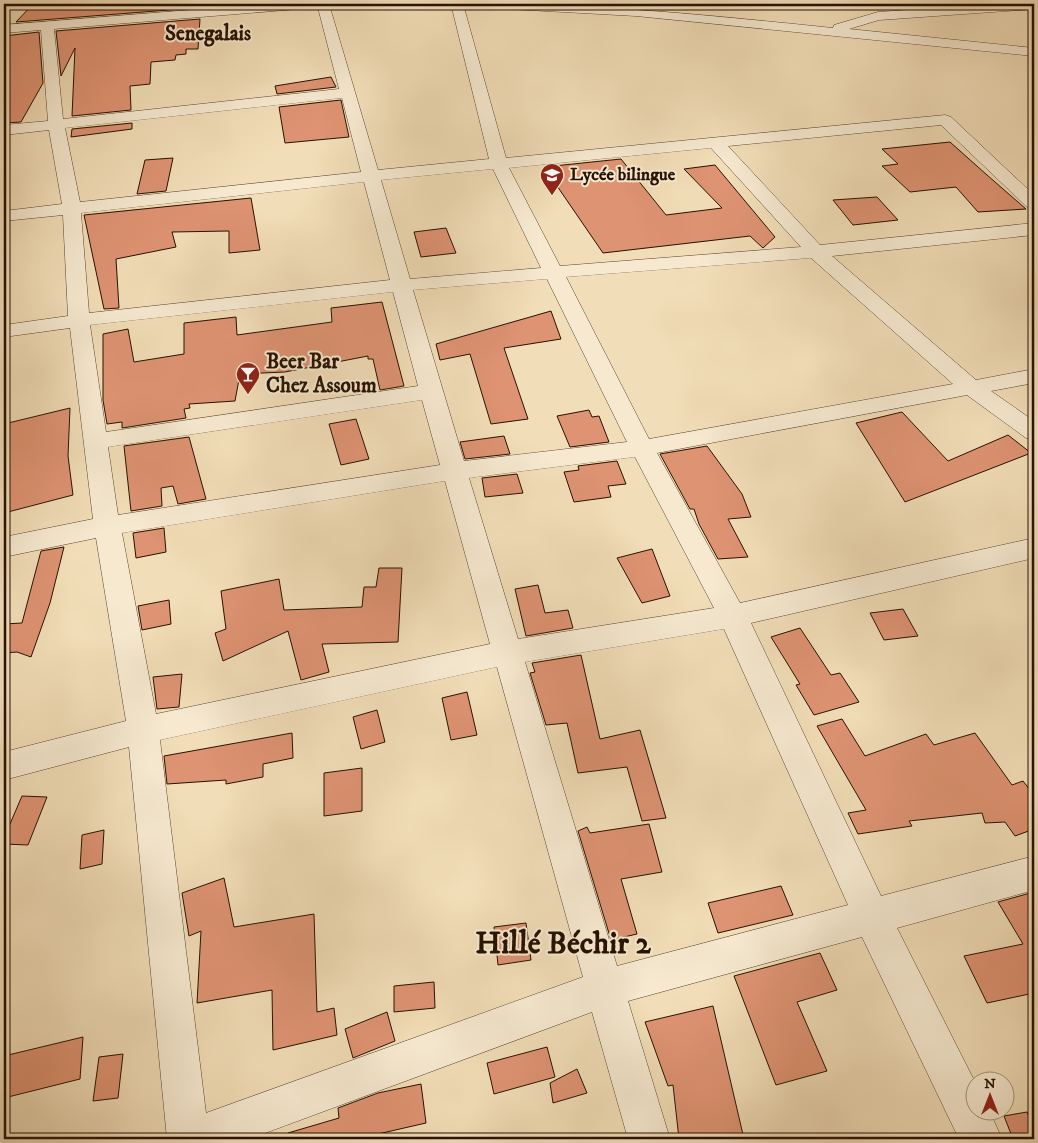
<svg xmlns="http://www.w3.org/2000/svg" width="1038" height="1143" font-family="'IM FELL DW Pica',serif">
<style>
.building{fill:#de9372;stroke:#261100}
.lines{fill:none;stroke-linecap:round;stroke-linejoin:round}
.minor-casing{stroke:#59442e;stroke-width:1}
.minor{fill:#f6e9d0;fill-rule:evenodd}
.labels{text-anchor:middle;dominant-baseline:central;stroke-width:4;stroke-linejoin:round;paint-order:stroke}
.far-poi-label{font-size:18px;font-weight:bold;fill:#261100;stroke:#f6e9d0;text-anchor:start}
.far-district-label{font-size:21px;font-weight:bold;fill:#261100;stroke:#f6e9d0}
.poi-label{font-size:21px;font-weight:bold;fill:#261100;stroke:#f6e9d0;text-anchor:start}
.near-district-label{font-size:31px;font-weight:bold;fill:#261100;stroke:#f6e9d0}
</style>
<rect width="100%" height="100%" fill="#f1ddb7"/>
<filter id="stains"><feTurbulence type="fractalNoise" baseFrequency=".004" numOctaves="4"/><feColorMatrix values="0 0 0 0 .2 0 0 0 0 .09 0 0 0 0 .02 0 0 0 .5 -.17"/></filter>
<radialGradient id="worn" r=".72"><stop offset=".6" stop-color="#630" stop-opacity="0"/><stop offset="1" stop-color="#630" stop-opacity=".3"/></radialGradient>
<!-- building -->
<path class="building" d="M33,4H194V8L16,22Z
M200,19L198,49H186V54L176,55L175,60L151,62L150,84L130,86L131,110L72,116L75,48L61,76L56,31Z
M39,32L43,83L21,122L4,123V36Z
M331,77L336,87L277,94L275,86Z
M341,100L349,137L285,143L279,107Z
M132,123V129L71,137L72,129Z
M950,142L987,175L1026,209L978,212L956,187L910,192L882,166L898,164L882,149Z
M173,158L166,191L137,194L145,160Z
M621,159L666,215L722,208L684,169L715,165L775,237L763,248L750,236L603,253L544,167Z
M877,197L898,220L853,225L833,200Z
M251,198L260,250L229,253V231L172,232L176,247L116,259L119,308L104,309L84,215Z
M446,228L456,253L421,257L414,232Z
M382,302L404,386L380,390L373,359H368V356L285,372L240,374L235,401L189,404L190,408L184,409L186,418L122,428V422L107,424L103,400V334L128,329L134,362L184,354V323L236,317L237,335L332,322L331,308Z
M551,311L561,339L504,348L528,419L491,424L470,354L440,360L436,344Z
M70,408L68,456L73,495L4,513V424Z
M589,410L592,417L599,416L609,442L570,447L557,416Z
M902,412L948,461L1008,435L1031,453L905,502L856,423Z
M356,419L369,459L341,465L329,424Z
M504,436L510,454L465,459L460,442Z
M189,437L206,499L178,504L173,486L161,488L162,506L131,511L124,446Z
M707,446L742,494L751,517L728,519L748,557L718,559L699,524L694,509H690L660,454Z
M617,461L626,484L608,486L611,497L574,502L564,472L579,470L578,466Z
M517,474L523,493L485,497L482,478Z
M164,528L166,552L136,558L133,533Z
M64,547L50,603L31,657L17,652L4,653V624L22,623L41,551Z
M652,549L670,596L642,603L617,558Z
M379,568H402L398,642L322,644L329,672L301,680L288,631L223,661L215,633L226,629L221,591L279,579L284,610L362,607L364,587H376Z
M538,585L545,613L568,610L573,628L526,636L515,589Z
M169,600L171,624L142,630L138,606Z
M903,609L918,636L884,640L870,613Z
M800,628L831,675L840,673L859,702L814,715L796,685L800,684L771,637Z
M581,655L600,739L640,730L666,818L642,821L627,767L578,773L567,723L546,725L530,673L535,672L532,663Z
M182,674L179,707L157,709L153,677Z
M467,692L477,735L451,740L442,698Z
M377,710L385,742L361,749L353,717Z
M842,719L865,756L926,734L934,745L975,733L1012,785L1023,781L1034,795V829L1015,836L1005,822L985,823L982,813L909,821L912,826L858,834L848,813L866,810L817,726Z
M292,733L293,758L263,764V777L226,784V780L167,784L164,756Z
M362,768V811L324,816V773Z
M22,796L47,797L28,845L4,844V838Z
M649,824L662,872L621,879L637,934L611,940L578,831L587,827L590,833Z
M104,830L102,864L80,869L82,835Z
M224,878L234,927L314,914L317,1012L334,1008L337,1035L273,1050L272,990L197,1003L201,931L189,936L182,893Z
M781,886L793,915L718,933L708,903Z
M1034,892V993L987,1003L964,956L1023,944L998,902Z
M526,923L531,960L498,965L494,927Z
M820,953L837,990L797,1002L827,1071L776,1085L734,976Z
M434,982L435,1008L394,1012V986Z
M713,1006L744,1139H679L673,1085L668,1086L645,1022Z
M387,1012L395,1041L353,1058L345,1029Z
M83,1037L80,1079L4,1098V1056Z
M547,1047L555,1077L494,1094L487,1063Z
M123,1054L118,1098L93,1101L99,1057Z
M577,1069L587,1093L553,1103L550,1083Z
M421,1084L426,1123L356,1139H288V1133L339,1118L338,1108L378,1093Z
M1027,1112L1034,1129V1139H1013L1004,1116Z"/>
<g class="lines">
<!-- minor casing -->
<g class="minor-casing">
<path id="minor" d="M266,4H316L310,8L54,29L63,119L339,89L317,4H329L378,170L489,159L451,4H463L506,158L945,115L951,117L1034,195V209L1028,208L941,125L728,146L820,245L1034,223V235L832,256L976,380L1034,369V383L991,391L1034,421V440L1026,438L967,395L657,453L740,603L1034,538V558L751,623L881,896L1034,856V890L897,928L976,1084V1110H989L1002,1139H959L862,937L628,1001L670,1139H628L592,1012L249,1139H167L129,747L4,780V752L126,721L96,538L4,557V537L93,519L70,328L4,337V325L68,316L63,215L4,221V211L62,204L49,130L4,135V125L48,121L41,30L4,33V25ZM342,98L361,172L80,202L65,128ZM711,148L801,247L560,266L509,168ZM493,169L541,268L410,279L381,180ZM364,182L390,280L89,313L81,213ZM811,258L953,384L649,439L566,277ZM547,279L627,442L464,461L413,290ZM393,292L418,386L106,432L90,325ZM422,400L440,465L118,515L108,447ZM635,457L714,608L518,639L469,478ZM445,481L490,644L156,714L122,533ZM724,629L848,905L617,966L525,662ZM497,667L583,977L206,1113L160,740Z
M485,4C602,4 716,16 833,28L834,25L878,12L997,4H1034V9L879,20L849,29L1034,48V56L636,16L491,8Z"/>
</g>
<!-- minor -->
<use href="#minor" class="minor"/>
</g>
<!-- icons -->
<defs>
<g id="school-pin" transform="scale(1.25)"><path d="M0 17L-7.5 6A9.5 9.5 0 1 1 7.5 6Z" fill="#8f2418" stroke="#f6e9d0"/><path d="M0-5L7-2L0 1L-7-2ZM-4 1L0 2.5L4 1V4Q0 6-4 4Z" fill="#fff"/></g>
<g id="bar-pin" transform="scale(1.25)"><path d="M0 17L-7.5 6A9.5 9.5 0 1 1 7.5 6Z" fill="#8f2418" stroke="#f6e9d0"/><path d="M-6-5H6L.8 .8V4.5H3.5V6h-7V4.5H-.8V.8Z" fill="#fff"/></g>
</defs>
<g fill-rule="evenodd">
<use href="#school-pin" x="552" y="175"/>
<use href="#bar-pin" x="248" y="374"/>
</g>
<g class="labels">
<!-- far-poi labels -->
<g class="far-poi-label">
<text x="570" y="175">Lycée bilingue</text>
</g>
<!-- far-district labels -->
<g class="far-district-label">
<text x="208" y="34">Senegalais</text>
</g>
<!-- poi labels -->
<g class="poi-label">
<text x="266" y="362">Beer Bar<tspan x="266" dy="24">Chez Assoum</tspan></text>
</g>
<!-- near-district labels -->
<g class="near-district-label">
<text x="563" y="944">Hillé Béchir 2</text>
</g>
</g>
<!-- margin -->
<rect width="1038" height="1143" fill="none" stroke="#f1ddb7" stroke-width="20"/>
<rect x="5" y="5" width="1028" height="1133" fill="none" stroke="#261100" stroke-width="2.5"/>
<rect x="10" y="10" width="1018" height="1123" fill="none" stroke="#261100"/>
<!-- north arrow -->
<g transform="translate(990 1096)"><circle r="24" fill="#f6e9d0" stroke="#a3937d"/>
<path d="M0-4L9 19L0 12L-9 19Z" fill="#8f2418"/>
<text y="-8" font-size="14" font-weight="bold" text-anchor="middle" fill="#261100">N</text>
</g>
<rect width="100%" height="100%" filter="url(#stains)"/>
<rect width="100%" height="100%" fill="url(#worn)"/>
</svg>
